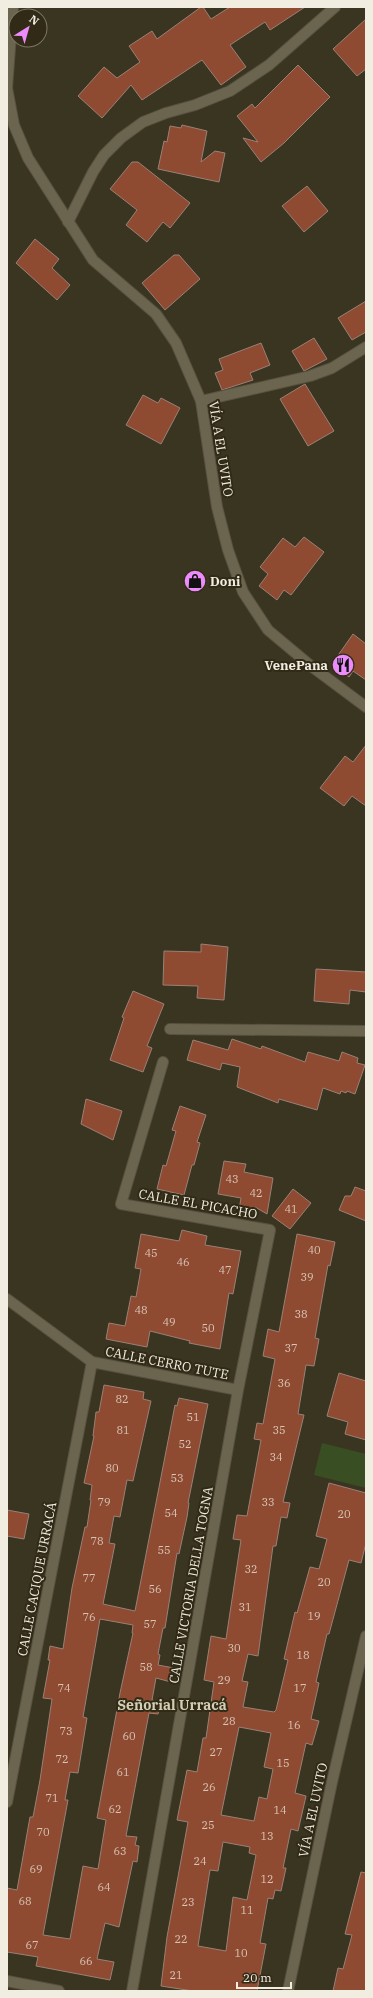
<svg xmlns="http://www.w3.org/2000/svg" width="373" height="1998" font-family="'IBM Plex Serif',serif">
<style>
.green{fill:#394e22}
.building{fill:#8e4b31;stroke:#9a8077;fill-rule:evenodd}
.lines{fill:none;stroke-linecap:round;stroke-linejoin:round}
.minor-casing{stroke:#575240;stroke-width:12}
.tertiary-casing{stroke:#575240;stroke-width:12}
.minor{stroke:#6b654f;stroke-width:10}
.tertiary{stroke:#6b654f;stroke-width:10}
.labels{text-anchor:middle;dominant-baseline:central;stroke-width:4;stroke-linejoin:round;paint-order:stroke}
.number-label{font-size:11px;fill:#d8c4b5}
.street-label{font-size:13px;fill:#f1ede1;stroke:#302a16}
.poi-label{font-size:13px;font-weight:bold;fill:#f1ede1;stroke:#302a16;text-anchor:start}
.neighbourhood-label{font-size:14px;font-weight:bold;fill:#d4ceb5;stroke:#302a16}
</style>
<rect width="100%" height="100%" fill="#3a3520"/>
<!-- green -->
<path class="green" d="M322,1443L366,1454V1488L314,1475Z"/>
<!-- building -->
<path class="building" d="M201,7H203L211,19L230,7H305L270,30L265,22L230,45L246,67L221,85L202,60L142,100L131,85L102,118L78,96L104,67L117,78L140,62L129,46L152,31L157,39Z
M366,19V69L357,76L333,49Z
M298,65L330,97L284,143L261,162L243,138L258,142L237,116L252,104L255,108Z
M182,125L207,131L201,162L215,151L225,153L219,182L158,169L164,141L167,142L170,126L181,128Z
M132,162H138L190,203L170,228L163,222L147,242L126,225L137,210L110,189Z
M307,186L328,211L304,232L282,206Z
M35,239L59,259L52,268L70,285L57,300L16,263Z
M174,255H179L200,279L165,310L142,283Z
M366,301V332L352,340L338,318Z
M314,338L327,359L304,371L292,351Z
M261,343L270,365L250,373L253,380L222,390L215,373L223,370L219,359Z
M305,384L334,431L308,446L280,399Z
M143,395L158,403L161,398L180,408L161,444L126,425Z
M304,537L324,552L291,595L284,590L277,600L259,586L268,574L260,567L283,538L295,547Z
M353,634L366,644V680L353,671L349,677L332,664Z
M366,745V806L352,796L344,806L320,788L345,756L353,762Z
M201,944L228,947L224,1000L197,998L198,986L163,985L164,951L201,952Z
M316,969L366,972V992L350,990L349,1004L314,1001Z
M133,991L164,1004L147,1046L152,1048L143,1072L110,1060L124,1018L122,1017Z
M232,1039L261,1049L262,1046L305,1062L308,1052L339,1061L342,1052L358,1058L357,1063L365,1065L355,1094L347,1091L346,1093L341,1091L340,1094L323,1088L317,1110L279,1099L278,1103L237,1087L240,1067L222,1063L220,1070L187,1060L193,1040L228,1050Z
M86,1099L122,1111L113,1140L81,1124Z
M180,1106L206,1115L197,1142L200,1143L194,1165H192L184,1195L157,1189L163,1165L166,1166L176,1131L172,1130Z
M224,1161L246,1164L244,1172L273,1178L267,1214L255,1207L252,1212L239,1210L241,1198L218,1194Z
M355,1187L366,1191V1221L339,1210L345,1196H351Z
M293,1189L311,1203L290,1229L272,1216Z
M182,1230L207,1236L205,1245L241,1251L233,1294L229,1293L220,1349L189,1343L190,1341L150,1331L147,1347L106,1339L109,1323L125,1326L131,1296L136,1297L141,1269L135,1268L141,1234L179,1241Z
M297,1234L335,1242L330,1266L328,1265L315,1338L319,1339L314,1366L306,1365L298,1414L304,1415L283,1502L290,1503L287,1518L281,1517L276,1546H273L258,1656L248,1654L242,1681L248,1682L243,1707L274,1712L276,1710L288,1660L284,1659L295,1612L297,1613L310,1567L319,1569L327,1539L316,1536L329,1483L366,1493V1543L361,1563L349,1560L329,1634H327L316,1682L319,1683L311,1719L319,1721L312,1745L306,1743L295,1793L306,1796L298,1831L291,1829L283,1868H286L281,1891L275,1890L273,1899L268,1898L260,1943L266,1944L257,1991H193L161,1986L167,1937L188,1822L177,1820L187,1770L197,1772L203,1738H206L214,1682L204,1680L211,1636L226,1639L241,1540L233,1539L237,1515L247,1516L261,1440L254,1439L257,1423L263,1424L275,1359L263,1356L268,1329L279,1332ZM239,1727L271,1733L264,1767L273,1769L267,1799L259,1797L254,1821L221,1815ZM223,1842L250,1847L249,1853L256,1855L247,1900L233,1897L226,1951L198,1946L210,1870L218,1871Z
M339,1373L366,1381V1440L345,1434L348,1422L327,1416Z
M104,1385L144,1392L143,1399L151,1401L133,1481L127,1480L120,1517L114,1516L109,1543L115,1544L103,1604L135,1611L175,1405L177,1406L179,1398L208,1404L188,1503H189L187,1517L179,1554L177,1553L165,1628H163L158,1654L160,1655L158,1665L174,1668L171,1682L156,1678L152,1700L161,1702L158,1714L149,1713L126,1836L137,1837L135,1845L139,1846L137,1862L133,1861L119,1927L105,1923L97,1959L114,1962L110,1980L36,1966L38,1957L7,1952V1888L17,1890L30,1817H33L40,1780L52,1699L43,1698L50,1660H48L50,1646L63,1649L72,1588L85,1527H87L91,1500H90L92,1485L84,1483L94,1436H93L96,1412H99ZM100,1619L133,1625L132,1633H133L120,1693L97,1818L106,1820L98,1869L83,1866L70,1939L43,1935L68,1800H65L70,1772L78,1773L87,1718L83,1717Z
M7,1510L29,1514L24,1539L7,1536Z
M361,1872L366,1873V1991H333L338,1968L343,1969L352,1935L345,1934Z"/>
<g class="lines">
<!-- minor casing -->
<g class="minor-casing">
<path id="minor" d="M68,222L93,172L104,155L121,138L143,122L166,113L195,105L230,91L269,65L335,7
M201,401L310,376L332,368L366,347
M170,1029L366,1031
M7,1299L92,1362L238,1390
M7,1802L92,1362
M7,1981L59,1991
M132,1991L238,1390L270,1230L121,1204L163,1062"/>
</g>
<!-- tertiary casing -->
<g class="tertiary-casing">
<path id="tertiary" d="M13,7L7,88L14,125L28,158L93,260L156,314L176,343L201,401L217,507L228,550L243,592L268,630L311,666L366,707
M288,1991L332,1782L366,1636"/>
</g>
<!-- minor -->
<use href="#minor" class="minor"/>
<!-- tertiary -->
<use href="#tertiary" class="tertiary"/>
</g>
<!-- icons -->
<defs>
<g id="shop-disc" transform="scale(1.15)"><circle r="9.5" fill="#ec8cfa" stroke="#302a16"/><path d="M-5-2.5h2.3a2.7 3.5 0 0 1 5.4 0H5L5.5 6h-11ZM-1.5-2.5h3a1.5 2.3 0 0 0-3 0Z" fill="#111"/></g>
<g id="restaurant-disc" transform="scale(1.15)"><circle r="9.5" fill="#ec8cfa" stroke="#302a16"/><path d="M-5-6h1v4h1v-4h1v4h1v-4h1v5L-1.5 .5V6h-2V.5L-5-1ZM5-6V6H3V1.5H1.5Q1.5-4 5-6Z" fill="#111"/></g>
</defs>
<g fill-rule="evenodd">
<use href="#shop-disc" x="195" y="581"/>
<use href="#restaurant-disc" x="343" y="665"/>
</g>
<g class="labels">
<!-- number labels -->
<g class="number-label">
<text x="232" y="1179">43</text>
<text x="256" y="1193">42</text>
<text x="291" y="1209">41</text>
<text x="314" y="1250">40</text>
<text x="151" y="1253">45</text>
<text x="183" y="1262">46</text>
<text x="225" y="1270">47</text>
<text x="307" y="1277">39</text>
<text x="141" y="1310">48</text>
<text x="301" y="1314">38</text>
<text x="169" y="1322">49</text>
<text x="208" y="1328">50</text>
<text x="291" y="1348">37</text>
<text x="284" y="1383">36</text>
<text x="122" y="1399">82</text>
<text x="193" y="1417">51</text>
<text x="123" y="1430">81</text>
<text x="279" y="1430">35</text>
<text x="185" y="1444">52</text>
<text x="276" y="1457">34</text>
<text x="112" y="1468">80</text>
<text x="177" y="1478">53</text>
<text x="104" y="1502">79</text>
<text x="268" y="1502">33</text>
<text x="171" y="1513">54</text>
<text x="344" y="1514">20</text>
<text x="97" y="1541">78</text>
<text x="164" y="1550">55</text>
<text x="251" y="1569">32</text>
<text x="89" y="1578">77</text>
<text x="324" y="1582">20</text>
<text x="155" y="1589">56</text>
<text x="245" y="1607">31</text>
<text x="314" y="1616">19</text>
<text x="89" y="1617">76</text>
<text x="150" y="1624">57</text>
<text x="234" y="1648">30</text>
<text x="303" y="1655">18</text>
<text x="146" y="1667">58</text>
<text x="224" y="1680">29</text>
<text x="64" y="1688">74</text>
<text x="300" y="1688">17</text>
<text x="229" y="1721">28</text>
<text x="294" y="1725">16</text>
<text x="66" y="1731">73</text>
<text x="129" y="1736">60</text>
<text x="216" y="1752">27</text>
<text x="62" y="1759">72</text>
<text x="283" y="1763">15</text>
<text x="123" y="1772">61</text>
<text x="209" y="1787">26</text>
<text x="52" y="1798">71</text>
<text x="115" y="1809">62</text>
<text x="280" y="1810">14</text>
<text x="208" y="1825">25</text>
<text x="43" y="1832">70</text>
<text x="267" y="1836">13</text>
<text x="120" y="1851">63</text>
<text x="200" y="1861">24</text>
<text x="36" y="1869">69</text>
<text x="267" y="1879">12</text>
<text x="104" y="1887">64</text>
<text x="25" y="1901">68</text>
<text x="188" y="1902">23</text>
<text x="247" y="1910">11</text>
<text x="181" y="1939">22</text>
<text x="32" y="1945">67</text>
<text x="241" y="1953">10</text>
<text x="86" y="1961">66</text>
<text x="176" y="1975">21</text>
</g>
<!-- street labels -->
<g class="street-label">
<text transform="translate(221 449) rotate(81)">VÍA A EL UVITO</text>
<text transform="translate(198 1204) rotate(10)">CALLE EL PICACHO</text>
<text transform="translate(167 1363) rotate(11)">CALLE CERRO TUTE</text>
<text transform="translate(37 1579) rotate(-79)">CALLE CACIQUE URRACÁ</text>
<text transform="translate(191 1585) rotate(-80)">CALLE VICTORIA DELLA TOGNA</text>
<text transform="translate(313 1810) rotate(-78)">VÍA A EL UVITO</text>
</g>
<!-- poi labels -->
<g class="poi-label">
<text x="210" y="581">Doni</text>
<text x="328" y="665" text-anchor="end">VenePana</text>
</g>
<!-- neighbourhood labels -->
<g class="neighbourhood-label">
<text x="172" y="1705">Señorial Urracá</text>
</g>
</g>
<!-- border -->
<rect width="373" height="1998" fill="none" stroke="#f1ede1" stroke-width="16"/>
<!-- north arrow -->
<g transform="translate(28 28) rotate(37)"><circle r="19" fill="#302a16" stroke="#7d7867"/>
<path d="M0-3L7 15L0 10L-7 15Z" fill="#ec8cfa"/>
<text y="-6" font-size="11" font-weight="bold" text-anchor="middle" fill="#f1ede1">N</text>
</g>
<!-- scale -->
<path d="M237 1982v6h54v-6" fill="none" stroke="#f1ede1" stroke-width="2"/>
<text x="243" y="1982" font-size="12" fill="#f1ede1" stroke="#302a16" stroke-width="3" paint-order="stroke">20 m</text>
</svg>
